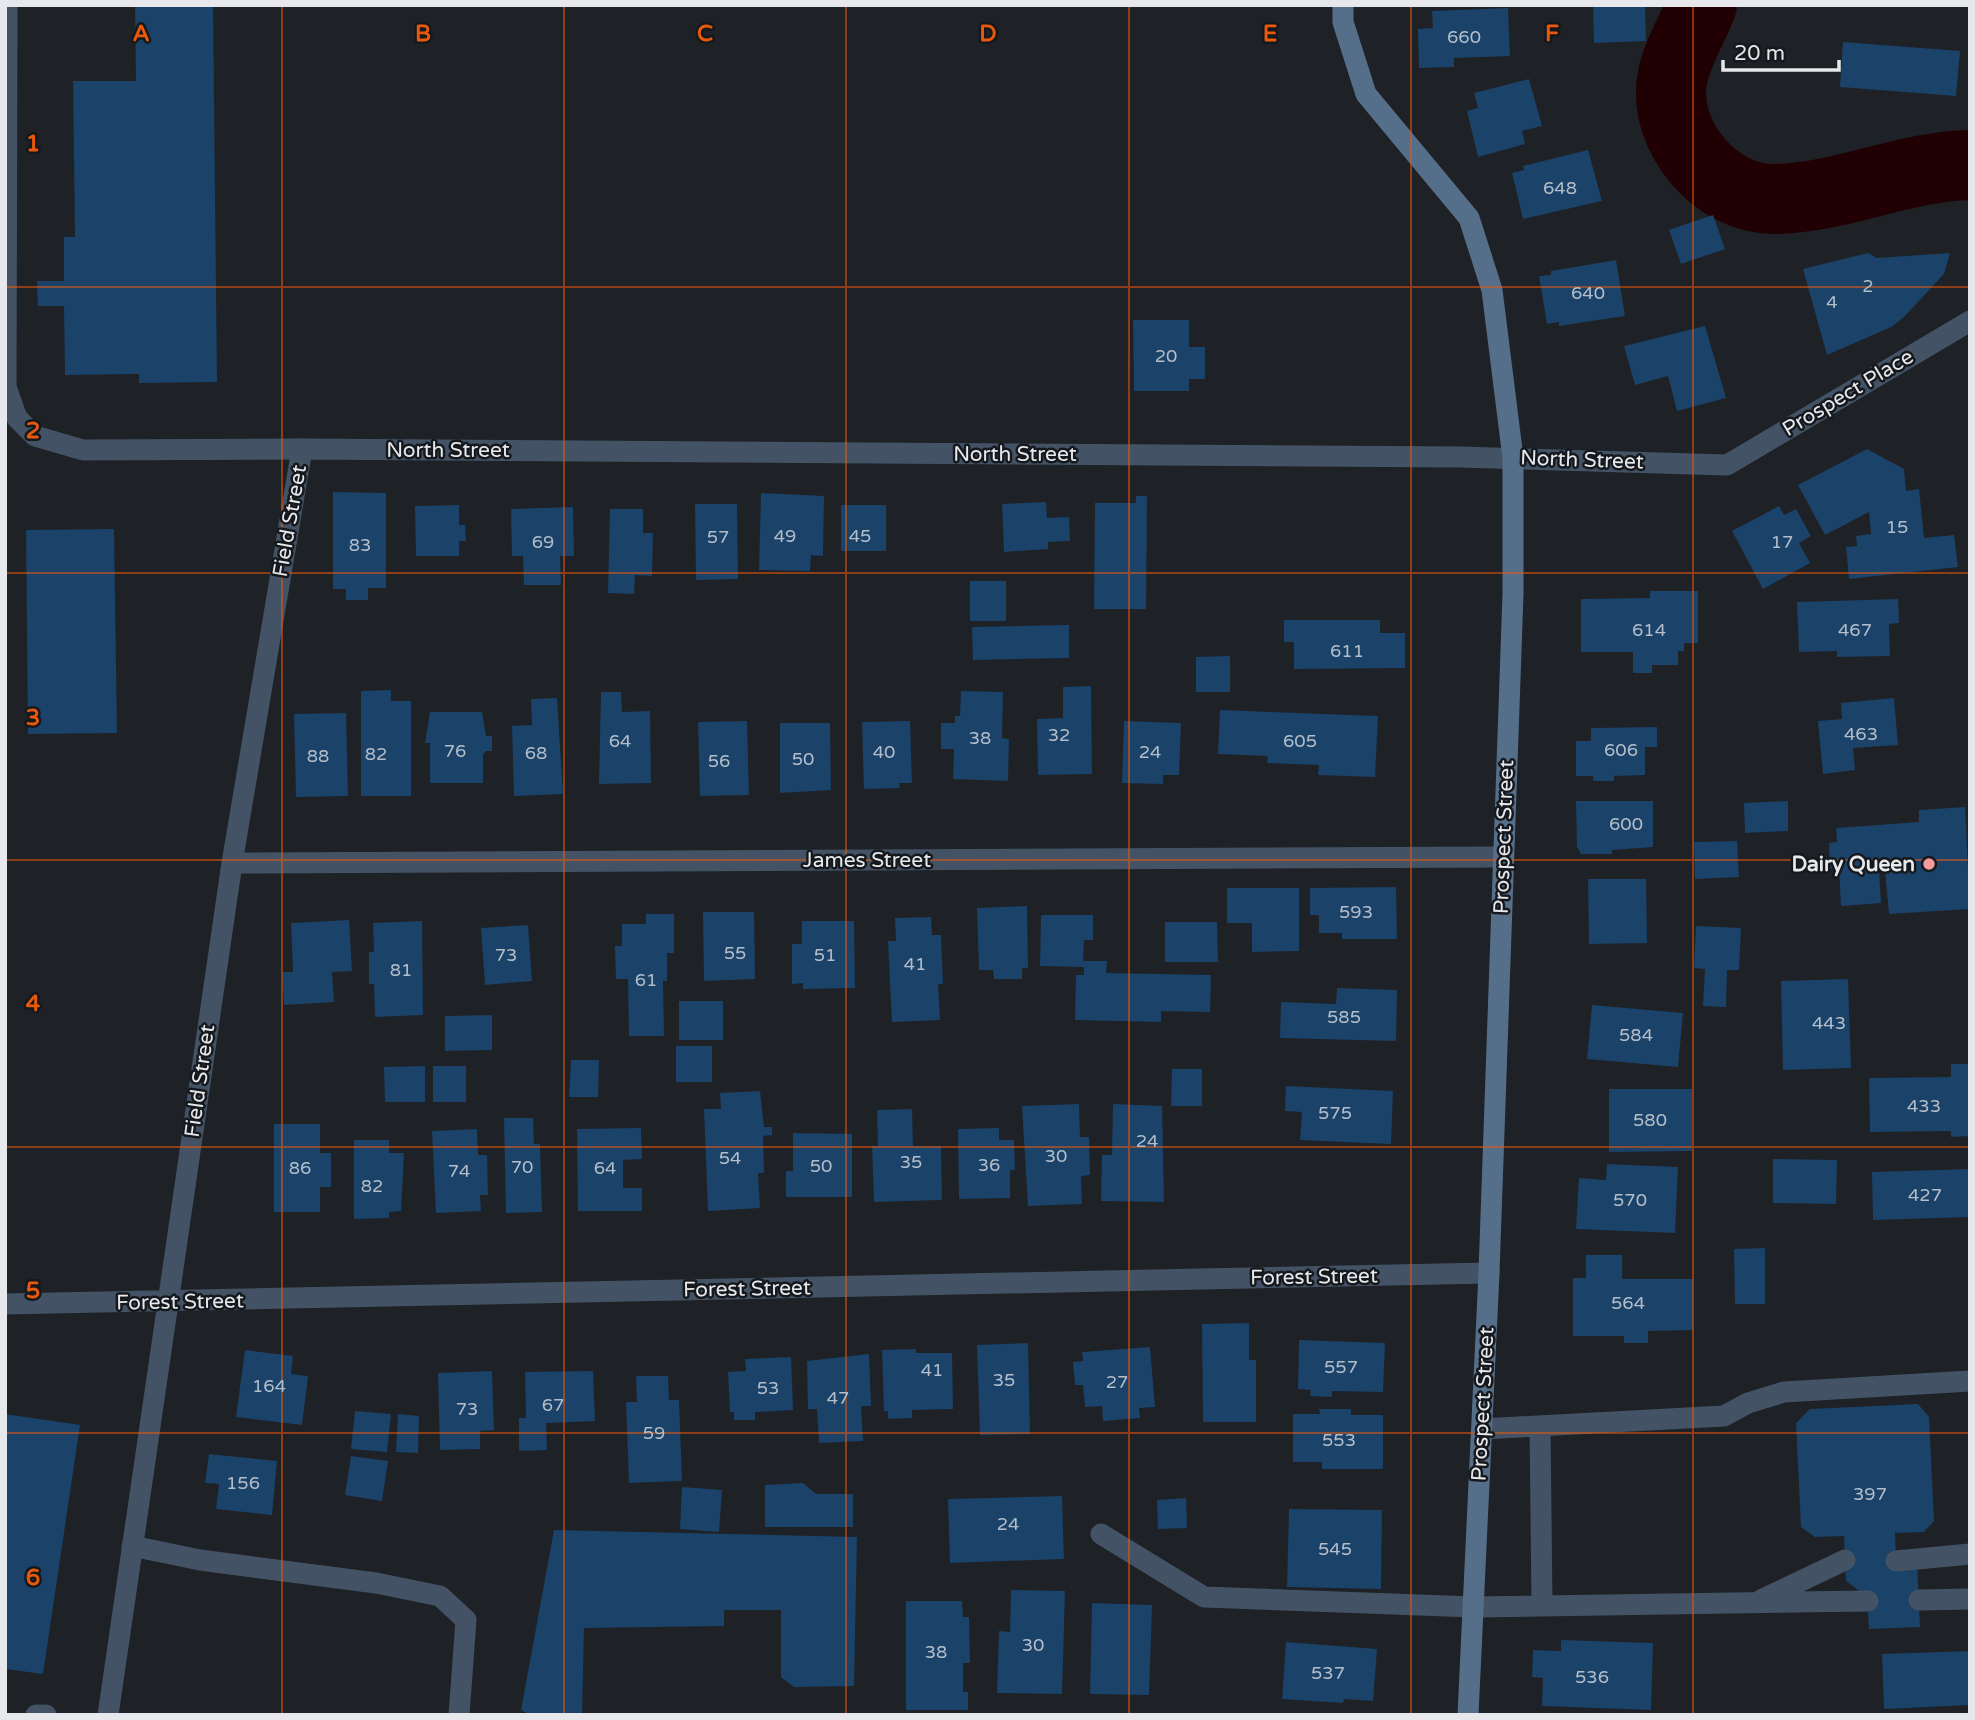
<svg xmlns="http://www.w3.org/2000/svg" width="1975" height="1720" font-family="'Varela Round',sans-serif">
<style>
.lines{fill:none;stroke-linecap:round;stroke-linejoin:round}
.river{stroke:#200003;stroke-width:70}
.building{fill:#1b4268}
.service{stroke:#435365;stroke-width:21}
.minor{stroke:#435365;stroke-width:21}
.secondary{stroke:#556f8b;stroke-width:21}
.grid{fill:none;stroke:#e8590c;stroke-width:2;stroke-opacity:0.55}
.poi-dot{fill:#f59b9c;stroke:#15181c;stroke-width:2.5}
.labels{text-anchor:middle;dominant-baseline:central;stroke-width:5;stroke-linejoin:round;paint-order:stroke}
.number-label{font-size:18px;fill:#b3beca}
.street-label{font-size:21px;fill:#e6e8eb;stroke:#15181c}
.poi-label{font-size:21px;font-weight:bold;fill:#e6e8eb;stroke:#15181c;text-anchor:end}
.grid-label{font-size:23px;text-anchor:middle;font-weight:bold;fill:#e8590c;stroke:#15181c;stroke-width:5;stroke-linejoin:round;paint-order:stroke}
</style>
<rect width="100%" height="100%" fill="#1e2125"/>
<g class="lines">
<!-- river -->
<path class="river" d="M1702,5C1693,28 1676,55 1672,80C1663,137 1716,200 1775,199C1841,198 1904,166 1970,165"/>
</g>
<!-- building -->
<path class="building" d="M135,5H213L217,382L139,383V374L65,375L64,306H38L37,281H64V237H75L73,81H136Z
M1593,5H1645L1646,41L1594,43Z
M1508,8L1510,56L1454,58V67L1419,68L1418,29L1433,28L1432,11Z
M1843,42L1960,51L1956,96L1840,87Z
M1529,79L1542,126L1522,131L1525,144L1478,157L1467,111L1478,108L1474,93Z
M1588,150L1602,201L1523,219L1512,173L1524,170L1523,166Z
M1713,215L1725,249L1681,264L1669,230Z
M1868,253L1877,258L1950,253L1944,274L1904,317L1891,327L1827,355L1803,269Z
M1616,260L1625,316L1559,326V322L1547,324L1539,276L1551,275V271Z
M1133,320H1189V347H1205V379H1189V391H1134Z
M1705,326L1726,398L1677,411L1668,376L1635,385L1624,346Z
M1867,449L1904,469L1906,491L1919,489L1924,538L1954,535L1958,567L1849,579L1846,547L1857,546L1856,536L1871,534L1869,512L1825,535L1798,485Z
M333,492L386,493V588H368V600H346V589H333Z
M761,493L824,496L823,556L811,555L810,571L759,570Z
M1136,496H1147L1146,609H1094L1095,503H1136Z
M1046,502L1047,518L1069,517L1070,541L1048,542V549L1004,552L1002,504Z
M695,504H737L738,579L696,580Z
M459,505V525H465L466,541H459V556H416L415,506Z
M841,505H886V551H841Z
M1779,506L1784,515L1796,509L1811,536L1799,543L1810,563L1763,589L1732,531Z
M573,507L574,556H560L561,585H524L523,556H512L511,509Z
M610,509H643V533H653L652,576L635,575L634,594L608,593Z
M114,529L117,733L28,734L26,530Z
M970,581H1006V621H970Z
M1650,591H1698V643H1684V651H1678V665H1652V673H1633V652H1581V599L1650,598Z
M1898,599L1899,623L1889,624L1890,656L1837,657V651L1799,652L1797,602Z
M1284,620H1380V633H1405V668L1294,669V642H1284Z
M1069,625V658L973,660L972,627Z
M1230,656V692H1196V657Z
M1091,686L1092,774L1038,775L1037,719L1063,718V687Z
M391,690V701H411V796H361V691Z
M961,691L1003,692L1002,738L1009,739L1008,781L953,779L954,749H941V723H955V716H960Z
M601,692H621L622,712L650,711L651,783L599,784Z
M557,698L563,794L514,796L512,726L532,725L531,699Z
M1894,698L1898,745L1853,748L1855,770L1823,774L1818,721L1842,719L1841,703Z
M1220,710L1378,716L1375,777L1318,775L1319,765L1267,763L1268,756L1218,754Z
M430,712H482L486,736H492V751H486L483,755V783H430V743H425Z
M346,713L348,796L296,797L294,714Z
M747,721L749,795L700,796L698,722Z
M910,721L912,783H899L900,788L864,789L862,722Z
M1124,721L1181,723L1179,775H1163V784L1122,783Z
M780,723H830L831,790L780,793Z
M1657,727V747H1645V775L1614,776V781H1593V776H1576V741H1591V728Z
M1576,801H1653V847L1612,850V854H1581L1577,847Z
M1788,801V831L1745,833L1744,803Z
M1965,807L1970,909L1889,914L1885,871H1879L1881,903L1841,906L1839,868L1830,869L1829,843L1837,842L1836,828L1919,822V810Z
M1737,841L1739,877L1695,879L1694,842Z
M1588,879H1646L1647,943L1589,944Z
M1396,887L1397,939H1342V933H1319V915H1310V888Z
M1227,888H1299V951L1252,952V923H1227Z
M1027,906L1028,968H1022V979H994L993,970H979L977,908Z
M703,912H754L755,979L704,981Z
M646,914H674V953H667V981H663L664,1036H629L628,979H616L615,946H622V924H646Z
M1041,915H1093V940H1084L1083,961H1107L1106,973L1211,975L1210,1012L1161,1011V1022L1075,1020L1076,975H1084V967L1040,966Z
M931,917L932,935H941L943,984H938L940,1020L892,1022L888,941H896L895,918Z
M349,920L352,971L332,972L334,1002L284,1005L282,972H293L291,923Z
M422,921L423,1015L375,1017L374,984H369V952H374L373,923Z
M802,921H854L855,988L803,989V983L792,984V944H802Z
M1165,922H1217L1218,962H1165Z
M528,925L532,981L485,985L481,928Z
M1696,926L1741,928L1739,970H1727L1726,1007L1703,1006L1705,969L1694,968Z
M1848,979L1851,1068L1783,1070L1781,981Z
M1337,988L1397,990L1396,1041L1280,1038L1281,1002L1336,1004Z
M679,1001H723V1040H679Z
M1592,1005L1683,1013L1678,1067L1587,1059Z
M492,1015V1050L445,1051V1016Z
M676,1046H712V1082H676Z
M571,1060H599L598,1097H569Z
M1951,1064H1970V1136L1951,1137V1131L1870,1132L1869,1078L1951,1077Z
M425,1066V1102H385L384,1067Z
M433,1066H466V1102H433Z
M1172,1069H1202V1106H1171Z
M1286,1086L1393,1091L1391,1144L1300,1140L1302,1112L1285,1111Z
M1609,1089H1692V1151L1609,1152Z
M760,1091L764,1127H772V1135L763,1136L764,1173H758L760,1208L708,1211L704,1109H721L720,1093Z
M1079,1104L1080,1137H1089L1090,1175L1081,1176L1082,1204L1028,1206L1022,1106Z
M1113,1104L1162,1106L1164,1202L1101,1201L1102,1155H1112Z
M912,1109L913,1146H941L942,1200L874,1202L872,1146H878L877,1110Z
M504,1118H533L534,1144H540L542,1212L506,1213Z
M274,1124H320V1153H331V1187H320V1212H274Z
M641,1128L642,1159L623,1160V1188H642V1211H578L577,1129Z
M999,1128V1140H1014L1015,1170H1010V1198L959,1199L958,1129Z
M477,1129L478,1155H487L488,1195H480L481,1211L436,1213L432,1131Z
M793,1133L852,1134V1197H786V1171H793Z
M354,1140H389V1153H404L401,1211L389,1212V1218L354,1219Z
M1773,1159L1837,1160L1836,1204L1773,1203Z
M1607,1164L1678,1167L1675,1233L1576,1229L1579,1178L1606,1180Z
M1970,1169V1217L1873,1220L1872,1172Z
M1765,1248V1304H1735L1734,1249Z
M1586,1255H1622V1279H1693V1330L1648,1331V1343H1624V1336H1573V1278H1586Z
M1249,1323V1360H1256V1422H1203L1202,1324Z
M1299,1340L1385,1343L1383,1392L1332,1391V1397L1310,1396L1311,1390L1298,1389Z
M1028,1343L1030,1434L980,1435L977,1345Z
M1150,1347L1155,1407L1139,1408L1140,1418L1103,1421L1102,1406L1085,1407L1083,1385H1075L1073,1362L1083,1361L1082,1352Z
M916,1349V1353H952L953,1409L912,1410V1418L888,1419V1411H884L882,1350Z
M245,1350L293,1356L291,1374L308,1376L302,1425L236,1417Z
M869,1354L871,1406H861L863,1441L819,1443L817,1409H808L807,1361Z
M791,1357L793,1410L755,1412V1420H734V1412H730L728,1372L746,1371L745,1359Z
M492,1371L494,1430L480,1431V1449L440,1450L438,1373Z
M593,1371L595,1421L546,1423L547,1450L519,1451V1418H526L525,1372Z
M636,1376H668L669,1400H679L682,1481L629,1483L626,1402H637Z
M1918,1404L1929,1417L1934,1521L1924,1532L1895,1533L1896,1561L1917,1560L1920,1627L1869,1629L1867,1597L1846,1581L1844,1536L1815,1537L1801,1527L1796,1423L1810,1409Z
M1319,1409H1351V1415H1383V1469H1322V1462H1293V1414H1320Z
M355,1411L391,1414L387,1452L351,1449Z
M5,1414L80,1425L43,1674L5,1669Z
M398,1414L419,1416L418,1453L396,1452Z
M209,1454L277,1461L272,1515L216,1509L219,1484L205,1483Z
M351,1456L388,1461L382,1501L345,1495Z
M803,1483L816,1494H853V1527H765V1485Z
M682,1487L722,1490L719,1532L680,1529Z
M1062,1496L1064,1559L950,1563L948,1499Z
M1186,1498L1187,1528L1158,1529L1157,1500Z
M1289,1509L1382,1510L1381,1589L1287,1587Z
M554,1530L857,1537L854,1686L794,1687L781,1677V1610H724V1626L584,1628L582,1715L528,1714L521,1710Z
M1011,1590L1065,1591L1062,1694L997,1693L999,1631L1010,1632Z
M906,1601H962L963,1617H969L970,1663H963V1692H968V1710H906Z
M1092,1603L1152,1605L1149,1695L1090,1694Z
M1561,1640L1653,1643L1651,1710L1542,1706L1543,1678L1532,1677L1533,1650L1561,1651Z
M1286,1642L1377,1649L1373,1701L1344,1699L1343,1703L1282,1699Z
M1970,1651V1705L1884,1709L1882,1654Z"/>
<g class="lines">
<!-- service -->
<path class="service" d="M7,5L6,387L17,418L35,436L83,450L302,449
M1540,1426L1542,1605
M1482,1429L1724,1416L1748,1403L1784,1392L1970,1381
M1101,1534L1204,1597L1474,1607L1868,1601
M132,1546L200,1560L376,1583L440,1596L466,1620L459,1715
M1896,1561L1970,1554
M1761,1600L1845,1560
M1919,1600L1970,1599
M36,1715H46"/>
<!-- minor -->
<path class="minor" d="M232,863L1503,857
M5,1304L1489,1273
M108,1715L232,863L302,449L1461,457L1727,465L1970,321"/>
<!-- secondary -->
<path class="secondary" d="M1343,5V22L1366,94L1469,218L1492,290L1513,458V594L1489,1273L1468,1715"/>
</g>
<!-- grid -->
<path class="grid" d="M282,5V1715M564,5V1715M846,5V1715M1129,5V1715M1411,5V1715M1693,5V1715M5,287H1970M5,573H1970M5,860H1970M5,1147H1970M5,1433H1970"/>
<!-- markers -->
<circle class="poi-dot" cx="1929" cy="864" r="7"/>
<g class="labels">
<!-- number labels -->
<g class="number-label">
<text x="1464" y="37">660</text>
<text x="1560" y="188">648</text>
<text x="1868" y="286">2</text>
<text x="1588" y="293">640</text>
<text x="1832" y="302">4</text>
<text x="1166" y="356">20</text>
<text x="1897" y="527">15</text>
<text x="785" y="536">49</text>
<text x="860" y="536">45</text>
<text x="718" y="537">57</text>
<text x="543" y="542">69</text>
<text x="1782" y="542">17</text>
<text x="360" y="545">83</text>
<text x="1649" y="630">614</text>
<text x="1855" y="630">467</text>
<text x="1347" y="651">611</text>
<text x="1861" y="734">463</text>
<text x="1059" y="735">32</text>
<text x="980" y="738">38</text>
<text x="620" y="741">64</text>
<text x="1300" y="741">605</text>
<text x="1621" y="750">606</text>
<text x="455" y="751">76</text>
<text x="884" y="752">40</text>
<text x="1150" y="752">24</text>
<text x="536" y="753">68</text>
<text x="376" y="754">82</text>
<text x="318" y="756">88</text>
<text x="803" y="759">50</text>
<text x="719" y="761">56</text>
<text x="1626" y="824">600</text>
<text x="1356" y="912">593</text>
<text x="735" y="953">55</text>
<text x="506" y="955">73</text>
<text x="825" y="955">51</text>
<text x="915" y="964">41</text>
<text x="401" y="970">81</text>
<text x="646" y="980">61</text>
<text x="1344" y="1017">585</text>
<text x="1829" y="1023">443</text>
<text x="1636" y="1035">584</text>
<text x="1924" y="1106">433</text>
<text x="1335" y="1113">575</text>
<text x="1650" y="1120">580</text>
<text x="1147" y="1141">24</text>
<text x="1056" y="1156">30</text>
<text x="730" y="1158">54</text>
<text x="911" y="1162">35</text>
<text x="989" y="1165">36</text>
<text x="821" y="1166">50</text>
<text x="522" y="1167">70</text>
<text x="300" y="1168">86</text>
<text x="605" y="1168">64</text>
<text x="459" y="1171">74</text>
<text x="372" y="1186">82</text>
<text x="1925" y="1195">427</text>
<text x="1630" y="1200">570</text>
<text x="1628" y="1303">564</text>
<text x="1341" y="1367">557</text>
<text x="932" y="1370">41</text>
<text x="1004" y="1380">35</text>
<text x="1117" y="1382">27</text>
<text x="269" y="1386">164</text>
<text x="768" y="1388">53</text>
<text x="838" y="1398">47</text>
<text x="553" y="1405">67</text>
<text x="467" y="1409">73</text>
<text x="654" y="1433">59</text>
<text x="1339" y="1440">553</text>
<text x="243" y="1483">156</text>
<text x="1870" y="1494">397</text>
<text x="1008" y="1524">24</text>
<text x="1335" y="1549">545</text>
<text x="1033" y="1645">30</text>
<text x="936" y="1652">38</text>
<text x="1328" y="1673">537</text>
<text x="1592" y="1677">536</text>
</g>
<!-- street labels -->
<g class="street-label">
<text transform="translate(1848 393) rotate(-31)">Prospect Place</text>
<text x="448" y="450">North Street</text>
<text x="1015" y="454">North Street</text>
<text transform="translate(1582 460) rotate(2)">North Street</text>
<text transform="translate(290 521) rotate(-80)">Field Street</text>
<text transform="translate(1504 837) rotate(-88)">Prospect Street</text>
<text x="867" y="860">James Street</text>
<text transform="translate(200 1081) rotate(-82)">Field Street</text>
<text transform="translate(1314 1277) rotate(-1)">Forest Street</text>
<text transform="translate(747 1289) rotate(-1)">Forest Street</text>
<text transform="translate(180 1302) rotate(-1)">Forest Street</text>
<text transform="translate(1483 1404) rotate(-87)">Prospect Street</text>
</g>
<!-- poi labels -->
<g class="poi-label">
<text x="1915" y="864">Dairy Queen</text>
</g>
</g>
<g class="grid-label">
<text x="141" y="41">A</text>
<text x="423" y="41">B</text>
<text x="705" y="41">C</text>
<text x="988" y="41">D</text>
<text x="1270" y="41">E</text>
<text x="1552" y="41">F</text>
<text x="33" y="151">1</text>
<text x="33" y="438">2</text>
<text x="33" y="725">3</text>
<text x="33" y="1011">4</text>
<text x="33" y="1298">5</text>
<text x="33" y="1585">6</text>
</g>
<!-- border -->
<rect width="1975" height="1720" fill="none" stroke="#e6e8eb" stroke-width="14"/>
<!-- scale -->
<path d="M1723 60v10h116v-10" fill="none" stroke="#e6e8eb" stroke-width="3.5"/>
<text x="1734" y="60" font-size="21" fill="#e6e8eb" stroke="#15181c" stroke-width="5" paint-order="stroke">20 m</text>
</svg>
